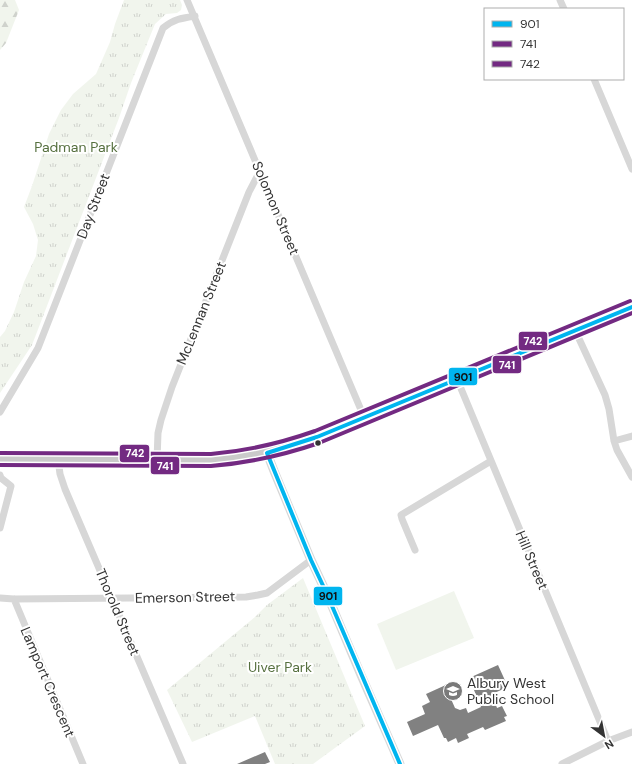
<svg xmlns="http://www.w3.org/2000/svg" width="632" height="764" font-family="'DM Sans',sans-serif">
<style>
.grass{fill:#f1f5ed}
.forest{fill:url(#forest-firs)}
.park{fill:url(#park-tufts)}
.building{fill:#818181}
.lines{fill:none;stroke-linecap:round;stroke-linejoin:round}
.minor{stroke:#d7d7d7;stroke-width:7}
.tertiary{stroke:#d7d7d7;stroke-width:9}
.primary{stroke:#cacaca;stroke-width:11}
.bus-1-casing{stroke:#fff;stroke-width:7}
.bus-2-casing{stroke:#fff;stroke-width:7}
.bus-3-casing{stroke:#fff;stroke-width:7}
.bus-1{stroke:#00b5ef;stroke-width:4}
.bus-2{stroke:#732a82;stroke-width:4}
.bus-3{stroke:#732a82;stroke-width:4}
.bus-dot{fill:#333;stroke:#fff;stroke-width:1.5}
.labels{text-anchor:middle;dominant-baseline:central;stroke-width:4;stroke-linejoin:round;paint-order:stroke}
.park-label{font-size:14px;fill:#56703f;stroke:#fff}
.street-label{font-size:14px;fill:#333;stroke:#fff}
.poi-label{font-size:14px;fill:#333;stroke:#fff;text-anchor:start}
.line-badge{stroke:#fff;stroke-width:1.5}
.badge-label{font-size:11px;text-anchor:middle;font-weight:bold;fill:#fff}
.pale-badge-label{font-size:11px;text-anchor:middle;font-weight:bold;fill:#111}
</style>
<defs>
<pattern id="forest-firs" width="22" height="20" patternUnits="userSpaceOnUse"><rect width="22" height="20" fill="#f1f5ed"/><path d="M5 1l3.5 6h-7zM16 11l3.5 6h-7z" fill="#cfd2cc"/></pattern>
<pattern id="park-tufts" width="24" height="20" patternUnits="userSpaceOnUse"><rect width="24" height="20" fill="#f1f5ed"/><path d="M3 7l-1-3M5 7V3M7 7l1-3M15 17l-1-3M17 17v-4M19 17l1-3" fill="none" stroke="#cfd2cc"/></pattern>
</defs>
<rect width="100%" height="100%" fill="#fff"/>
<!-- grass -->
<path class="grass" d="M454,591L474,638L396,670L377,624Z"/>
<!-- forest -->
<path class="forest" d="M0,0H15L19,10L6,43L0,50Z"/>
<!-- park -->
<path class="park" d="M124,0H180L182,5L181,10L177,13L166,14L155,24L131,83L119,118L32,345L0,393V337L5,331L14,312L24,282L36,256L38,240L33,224L24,207L32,186L49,134L61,110L73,94L96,74L110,42L115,24Z
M303,578L365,726L313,764H275L255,716L192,742L167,690L255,617L267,605Z"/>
<!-- building -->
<path class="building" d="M498,665L508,687L492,694L497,708L502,706L507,716L504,717L506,721L485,730L483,727L467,734L469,738L458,743L456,738L448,742L446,738H444L438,725L413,736L407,722L425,714L422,706L430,702L426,694L448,684L454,697L451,699L455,708L460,710L466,708L468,713L481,707L469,678Z
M265,752L270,762L265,764H237Z"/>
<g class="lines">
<!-- minor -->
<path class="minor" d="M187,0L364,417
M560,0L564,9
M594,79L632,169
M575,330L605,395L609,409L614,441L617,450L632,477
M457,379L608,741
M0,412L38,348L163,28C174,19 182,18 195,16
M614,441L632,436
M58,459L60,474L65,489L183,764
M157,460L158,433L161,420L172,387L249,192L260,171
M0,475L1,478L11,486L0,528
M415,550L402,519L401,515L491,461
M0,598L14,599L246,597L258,595L267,593L311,560
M14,599L83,764
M562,764L608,741L632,732"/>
<!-- tertiary -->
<path class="tertiary" d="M267,453L274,471L311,560L326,592L361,675L400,764"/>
<!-- primary -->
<path class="primary" d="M0,459L211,460C248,458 282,450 317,437L514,355L632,307"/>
<!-- bus-1 casing -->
<g class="bus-1-casing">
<path id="bus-1" d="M400,764L326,592L311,560L267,453L317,437L632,307"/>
</g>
<!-- bus-2 casing -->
<g class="bus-2-casing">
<path id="bus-2" d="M0,465L211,466C248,463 284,455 319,443L632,313"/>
</g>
<!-- bus-3 casing -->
<g class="bus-3-casing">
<path id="bus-3" d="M0,453L211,454C247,451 281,443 315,431L630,301"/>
</g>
<!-- bus-1 -->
<use href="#bus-1" class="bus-1"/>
<!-- bus-2 -->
<use href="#bus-2" class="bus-2"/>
<!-- bus-3 -->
<use href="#bus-3" class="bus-3"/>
</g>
<!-- icons -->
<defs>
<g id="school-disc" transform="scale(1)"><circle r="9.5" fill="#7a7a7a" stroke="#fff"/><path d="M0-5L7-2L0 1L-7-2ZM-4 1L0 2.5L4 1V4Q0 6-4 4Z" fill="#fff"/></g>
</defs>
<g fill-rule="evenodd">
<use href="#school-disc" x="453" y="691"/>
</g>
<!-- markers -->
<circle class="bus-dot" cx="318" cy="443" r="3.5"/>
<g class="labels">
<!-- park labels -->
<g class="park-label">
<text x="76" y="147">Padman Park</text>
<text x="280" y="667">Uiver Park</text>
</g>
<!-- street labels -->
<g class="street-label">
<text transform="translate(93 206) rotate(-69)">Day Street</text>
<text transform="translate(276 208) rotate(67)">Solomon Street</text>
<text transform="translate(201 313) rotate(-68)">McLennan Street</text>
<text transform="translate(532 560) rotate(67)">Hill Street</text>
<text transform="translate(185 597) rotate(-1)">Emerson Street</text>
<text transform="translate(118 612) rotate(67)">Thorold Street</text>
<text transform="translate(48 682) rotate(67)">Lamport Crescent</text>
</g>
<!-- poi labels -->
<g class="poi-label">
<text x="467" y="683">Albury West<tspan x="467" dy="16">Public School</tspan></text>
</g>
</g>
<g class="line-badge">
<rect x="518" y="331" width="30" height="20" rx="4" fill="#732a82"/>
<rect x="492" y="355" width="30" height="19" rx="4" fill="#732a82"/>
<rect x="448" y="367" width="30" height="19" rx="4" fill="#00b5ef"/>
<rect x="119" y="444" width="31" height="19" rx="4" fill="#732a82"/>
<rect x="150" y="456" width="30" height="19" rx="4" fill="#732a82"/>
<rect x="313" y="586" width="30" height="20" rx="4" fill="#00b5ef"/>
</g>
<g class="badge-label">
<text x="533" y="345">742</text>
<text x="507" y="369">741</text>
<text x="135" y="457">742</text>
<text x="165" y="470">741</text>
</g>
<g class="pale-badge-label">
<text x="463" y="381">901</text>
<text x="328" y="600">901</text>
</g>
<!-- legend -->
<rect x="484" y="8" width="140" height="72" fill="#ffffff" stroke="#adadad"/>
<rect x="492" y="21" width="20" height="6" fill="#00b5ef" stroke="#adadad"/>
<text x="520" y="28" font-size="12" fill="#333333">901</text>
<rect x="492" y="41" width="20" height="6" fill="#732a82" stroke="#adadad"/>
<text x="520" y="48" font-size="12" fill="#333333">741</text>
<rect x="492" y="61" width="20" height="6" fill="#732a82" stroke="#adadad"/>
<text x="520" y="68" font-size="12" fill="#333333">742</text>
<!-- north arrow -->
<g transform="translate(604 736) rotate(148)" stroke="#ffffff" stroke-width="3" paint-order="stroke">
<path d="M0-3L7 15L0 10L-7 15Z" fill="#333333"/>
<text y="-6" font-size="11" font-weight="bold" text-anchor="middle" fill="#333333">N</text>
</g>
</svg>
